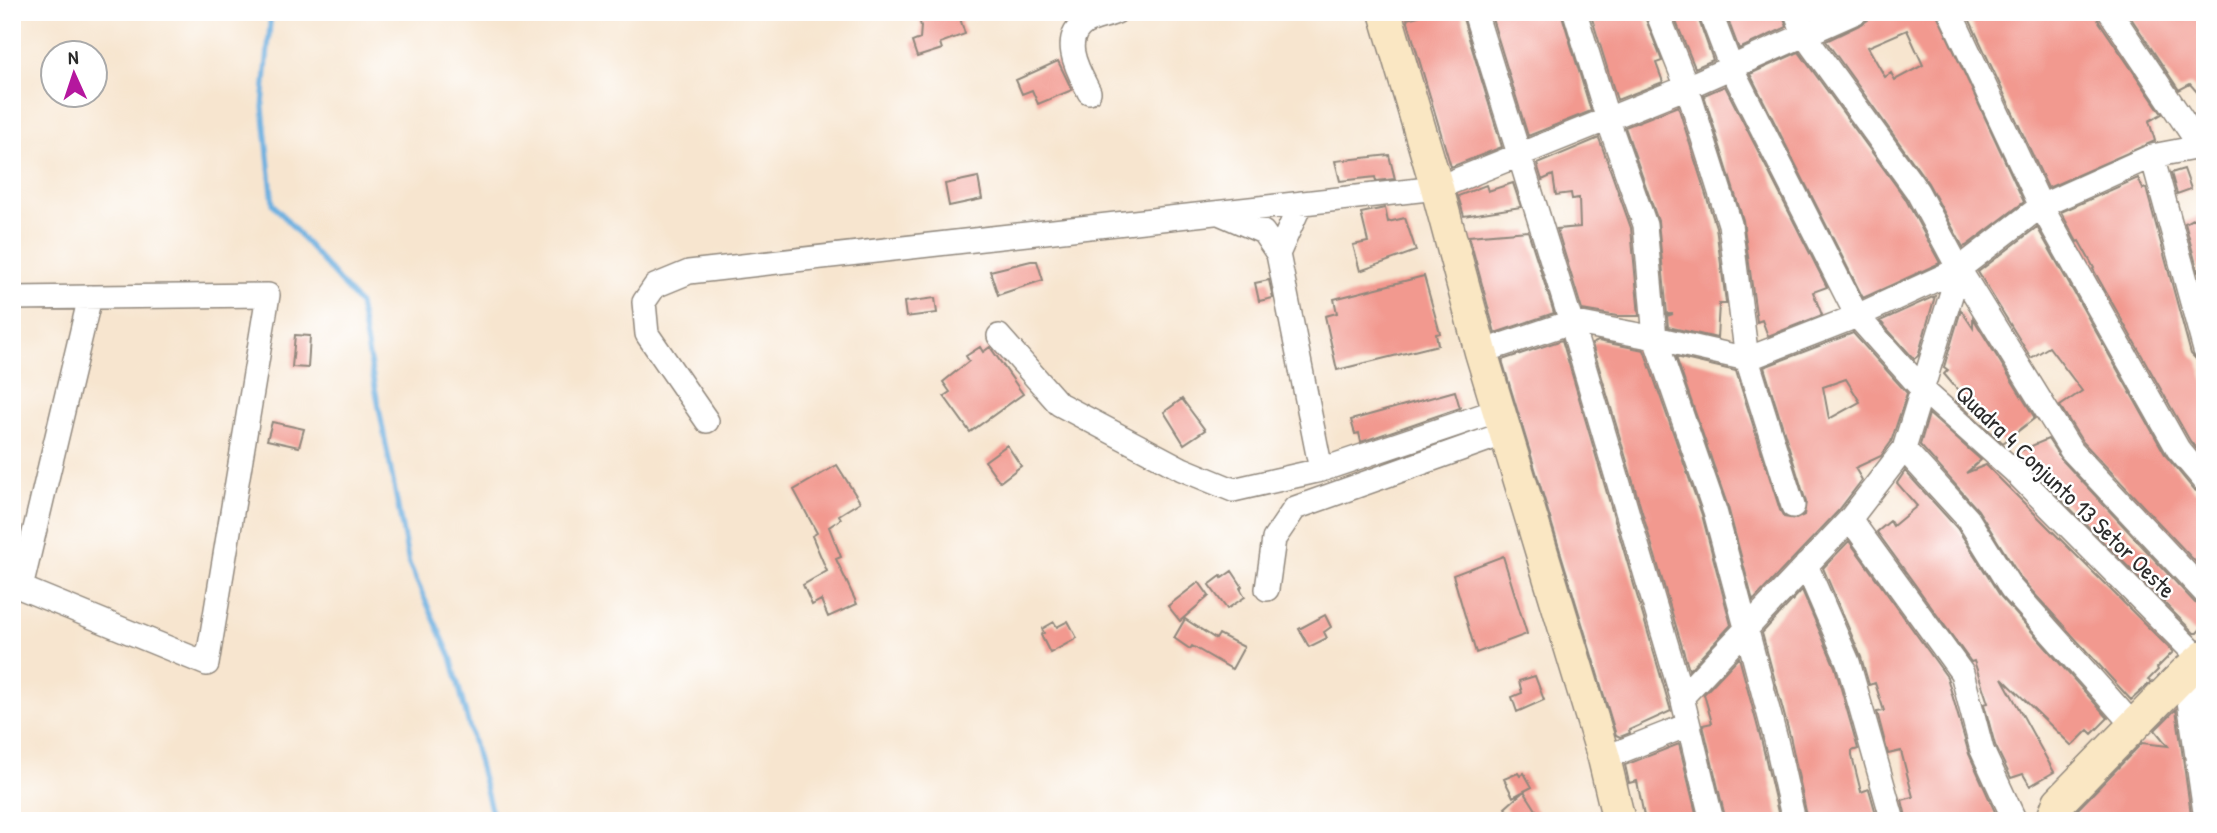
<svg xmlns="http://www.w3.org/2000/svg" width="2217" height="833" font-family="'Patrick Hand',sans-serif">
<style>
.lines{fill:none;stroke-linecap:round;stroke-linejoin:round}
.stream{stroke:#69aedf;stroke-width:5}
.building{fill:#f2998f;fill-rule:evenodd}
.street-casing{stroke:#91887d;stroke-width:26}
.secondary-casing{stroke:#91887d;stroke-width:35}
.street{stroke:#fff;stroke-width:23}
.secondary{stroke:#fae7c3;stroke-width:32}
.labels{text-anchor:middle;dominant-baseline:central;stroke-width:5;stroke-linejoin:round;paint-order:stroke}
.street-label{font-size:24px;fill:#2b2b2b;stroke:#fff}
</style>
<rect width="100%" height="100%" fill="#fff"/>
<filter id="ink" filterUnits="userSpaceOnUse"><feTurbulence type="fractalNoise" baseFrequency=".0143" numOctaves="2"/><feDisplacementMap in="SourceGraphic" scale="14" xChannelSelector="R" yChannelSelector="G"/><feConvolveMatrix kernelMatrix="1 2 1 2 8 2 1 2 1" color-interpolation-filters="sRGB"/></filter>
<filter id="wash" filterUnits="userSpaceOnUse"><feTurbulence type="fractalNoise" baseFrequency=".00686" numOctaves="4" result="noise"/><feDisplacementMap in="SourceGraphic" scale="28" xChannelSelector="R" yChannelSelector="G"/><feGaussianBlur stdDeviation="1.57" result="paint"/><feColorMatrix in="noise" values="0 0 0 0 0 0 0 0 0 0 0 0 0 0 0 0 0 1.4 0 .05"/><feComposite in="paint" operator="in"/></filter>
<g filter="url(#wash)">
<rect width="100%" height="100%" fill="#f7e5cf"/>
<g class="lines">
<!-- stream -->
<path class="stream" d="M271,12L263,107L273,204L359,304L409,564L451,657L494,821"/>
</g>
<g id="blocks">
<!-- building -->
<path class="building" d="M917,12H958L965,34L940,43L942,49L917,57L912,42L920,39L921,26Z
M1421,12H1461L1502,147L1451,167L1407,19L1419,16Z
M1490,12H1561L1591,111L1528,136Z
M1590,12H1643L1662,61L1656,63L1663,82L1617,100Z
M1672,12H1696L1713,60L1695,68Z
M1725,12H1782L1787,27L1739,49Z
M1870,12H1936L2024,202L1966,246L1963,247L1928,183L1826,41L1862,24L1868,20ZM1907,30L1923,65L1895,80L1891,73L1885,77L1868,47Z
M1966,12H2096L2098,20L2162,114L2149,121L2155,141L2048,188Z
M2127,12H2205V101L2190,84L2179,90Z
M1799,52L1905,198L1940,263L1863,298L1750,74Z
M1058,61L1072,90L1038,104L1032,90L1022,94L1016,80Z
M1725,86L1827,287L1813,292L1822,315L1768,336L1762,320L1757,322L1743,220L1704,95Z
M1678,106L1716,227L1726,302V304H1719L1717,338L1668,327L1667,316L1673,314H1667L1658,221L1625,127Z
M1599,138L1631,228L1639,316H1617L1582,310L1557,229L1580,227L1579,198L1572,199L1571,193L1556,195L1553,175L1542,180L1537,164Z
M1389,155L1395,179L1376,181L1375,177L1340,181L1335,161Z
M2184,169L2191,189L2177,194L2171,173Z
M978,177L982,199L949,206L945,184Z
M2138,178L2143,189L2146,188L2191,354L2198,361L2205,384V459L2190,441L2093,269L2094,268L2079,241L2077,242L2061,212Z
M1513,183L1521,207L1464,216L1458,196L1486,185L1488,191Z
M1385,208L1388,222L1405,218L1416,251L1360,271L1353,245L1368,242L1361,213Z
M2205,212V268L2198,272L2185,223Z
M2037,227L2166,456L2194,490L2205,495V572L2082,441L2060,406L2082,391L2049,347L2031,358L1978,272Z
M1528,231L1554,313L1495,333L1469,236Z
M1031,261H1037L1043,280L998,295L990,271Z
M1424,276L1440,333L1436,334L1438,345L1337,370L1325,316L1337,313L1334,299Z
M1269,280L1273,298L1259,301L1255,283Z
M1935,296L1918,356L1914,359L1880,321Z
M935,298L937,313L906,317L904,302Z
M1961,310L1973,328V318L2035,418L2003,443L1956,401L1962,395L1944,374L1948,370L1944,367Z
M1853,333L1907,393L1891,442L1881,456L1855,468L1862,480L1839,510L1753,601L1728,507L1676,357L1736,371L1780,510L1784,517L1796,519L1804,515L1806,502L1764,367ZM1846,379L1860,402L1829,419L1823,387Z
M295,335L310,336L308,368L292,367Z
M1562,340L1671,711L1629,730L1630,733L1620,737L1616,735L1502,360Z
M1598,341L1644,350L1702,515L1731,625L1689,670L1592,344Z
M980,347L983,352L990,347L1023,394L970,432L944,396L950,392L943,382L969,361L966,356Z
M1455,391L1460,408L1361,442L1359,433L1355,434L1351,420Z
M1182,399L1205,430L1184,444L1164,412Z
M1929,414L1981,460L1966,473L1986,465L2173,652L2157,668L2158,670L2148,680L2151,682L2131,700L2022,580L1978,510L1920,445Z
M272,422L304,429L299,447L267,440Z
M2048,439L2061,459L2195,603L2205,607V624L2197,633H2194L2015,453Z
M1007,445L1021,466L1000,482L985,461Z
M837,465L860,502L839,515L841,519L829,527L841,557L836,559L857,604L828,617L821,600L812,605L803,585L827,571L812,536L817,533L794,490Z
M1905,471L1957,528L2001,597L2108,718L2092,734L2088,730L2072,746L2002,678L2054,772L2030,786L2023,774L2011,778L1995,745L1984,704L1988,703L1974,661L1971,662L1877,532L1890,521L1893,526L1917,506L1897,483Z
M1849,541L1947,677L1969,754L1996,814L1987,816V821H1907L1902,800L1913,797L1901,751L1888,754L1877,712L1884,711L1875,683L1869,685L1861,657L1823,568Z
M1503,556L1527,634L1476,653L1453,575Z
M1232,571L1242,586L1240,588L1245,597L1227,609L1209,585L1221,576L1222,578Z
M1199,582L1209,596L1180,621L1168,606Z
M1802,590L1835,667L1858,749L1852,751V756L1861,792L1869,789L1878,821H1808L1790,736L1762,633Z
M1325,615L1331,627L1324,632L1327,638L1309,647L1299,629Z
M1185,619L1216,639L1219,634L1244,647L1232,669L1192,646L1190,649L1174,638Z
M1068,621L1077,638L1050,653L1041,635L1044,633L1042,629L1054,622L1057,627Z
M1739,657L1762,743L1780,821H1726L1703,725L1712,723L1704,694Z
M1535,676L1544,700L1517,712L1512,697L1522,693L1519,681Z
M2176,709L2192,821H2076L2077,810L2142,743L2168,746L2155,730Z
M1679,744L1698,821H1645L1637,781L1629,783L1625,765Z
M1518,773L1520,776L1524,773L1532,787L1513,797L1504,779Z
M1524,791L1543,821H1515L1505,808Z"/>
</g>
</g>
<g filter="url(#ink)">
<use href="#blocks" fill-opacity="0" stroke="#91887d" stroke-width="2"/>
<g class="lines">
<!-- street casing -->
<g class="street-casing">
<path id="street" d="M1475,12L1571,322L1682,697L1712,821
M1575,12L1608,120L1645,225L1655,338L1715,511L1776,740L1794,821
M1657,12L1687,87L1730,224L1747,359L1793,506
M1710,12L1731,67L1857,316L1923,390L2014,471L2201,660
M1796,12L1804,35L1917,191L1959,269L2071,450L2205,593
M1950,12L2041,206L2178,449L2205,481
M2110,12L2200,146
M1089,92C1079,72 1059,39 1085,23C1094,18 1107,16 1116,12
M2152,156L2205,350
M1301,203L1278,254L1321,470
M1219,213L1263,232L1278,254
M12,298L268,295L207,664L12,584
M999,336L1059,404L1182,469L1233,490L1321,470L1499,410
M1481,352L1571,322L1655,338L1747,359L1857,316L1959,269L2041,206L2152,156L2205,146
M707,421L647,334L644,302L655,286L689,272L1437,188L1687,87L1856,12
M1904,449L1968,519L2011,588L2133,725
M1850,519L1962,673L1982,750L2015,821
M1806,565L1848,662L1893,821
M21,588L90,297
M1267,589L1274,539L1295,508L1506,433
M2185,673L2205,812
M1682,697L1850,519L1904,449L1959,269
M1604,758L1688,725"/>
</g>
<!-- secondary casing -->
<g class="secondary-casing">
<path id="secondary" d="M1385,12L1437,188L1481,352L1604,758L1619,821
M2052,821L2059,802L2185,673L2205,656"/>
</g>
<!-- street -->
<use href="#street" class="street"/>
<!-- secondary -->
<use href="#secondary" class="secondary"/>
</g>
</g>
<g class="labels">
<!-- street labels -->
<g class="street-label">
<text transform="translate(2066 491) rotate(44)">Quadra 4 Conjunto 13 Setor Oeste</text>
</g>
</g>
<!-- margin -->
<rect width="2217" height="833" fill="none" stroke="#fff" stroke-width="42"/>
<!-- north arrow -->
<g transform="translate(74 74) rotate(357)"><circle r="33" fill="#ffffff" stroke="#aaaaaa" stroke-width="2"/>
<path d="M0-5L12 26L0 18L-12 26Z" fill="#b5179e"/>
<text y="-10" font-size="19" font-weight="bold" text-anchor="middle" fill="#2b2b2b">N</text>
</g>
</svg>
